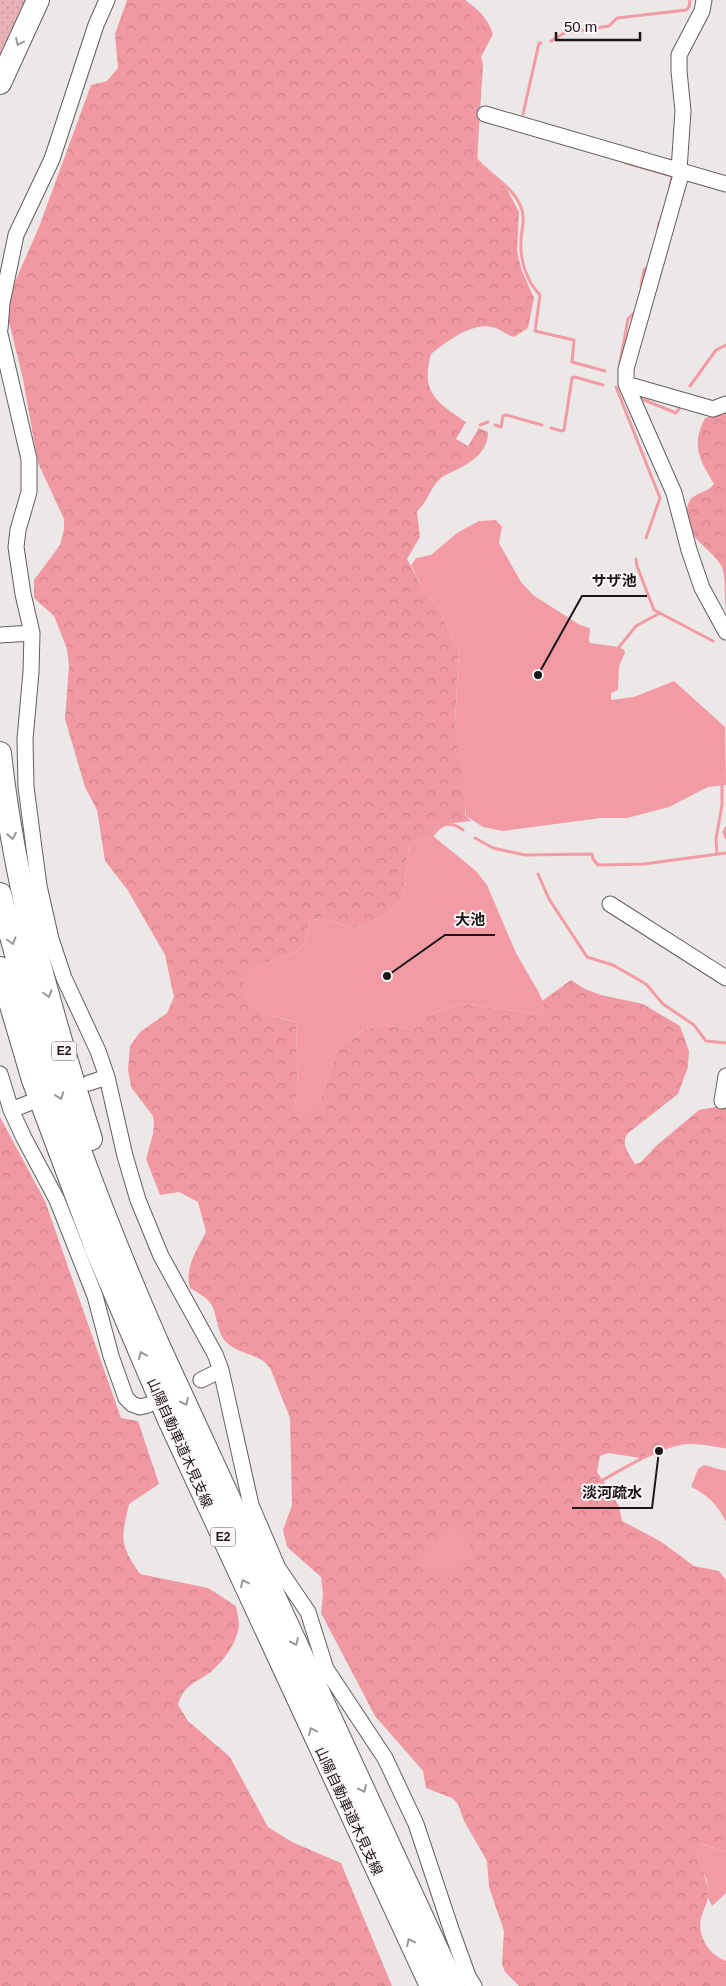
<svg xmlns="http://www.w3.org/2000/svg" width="726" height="1986" font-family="Arial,'Noto Sans JP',sans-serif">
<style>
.grass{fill:url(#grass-dots)}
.forest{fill:url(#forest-crowns)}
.water{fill:#f29ba4}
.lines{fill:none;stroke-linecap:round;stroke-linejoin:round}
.stream{stroke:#f29ba4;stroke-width:3}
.minor-casing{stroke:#625e5e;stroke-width:17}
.highway-casing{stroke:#625e5e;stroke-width:24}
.minor{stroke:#fff;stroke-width:15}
.highway{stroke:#fff;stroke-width:22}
.oneway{stroke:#989797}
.labels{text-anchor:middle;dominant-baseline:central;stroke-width:4;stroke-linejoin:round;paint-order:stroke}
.shield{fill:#faf5f6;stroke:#5c5a5a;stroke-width:1}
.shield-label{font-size:12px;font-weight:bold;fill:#191717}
.street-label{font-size:14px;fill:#191717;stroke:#faf5f6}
.leader{fill:none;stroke:#191717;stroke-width:2}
.callout-dot{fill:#191717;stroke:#faf5f6;stroke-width:2}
.callout-label{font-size:15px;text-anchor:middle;font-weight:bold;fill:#191717;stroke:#faf5f6;stroke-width:4;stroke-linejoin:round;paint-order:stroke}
</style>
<defs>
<pattern id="grass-dots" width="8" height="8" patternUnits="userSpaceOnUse" patternTransform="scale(1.25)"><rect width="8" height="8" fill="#e8b1b6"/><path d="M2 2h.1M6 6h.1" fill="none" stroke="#c6989c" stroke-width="1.8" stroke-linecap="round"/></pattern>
<pattern id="forest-crowns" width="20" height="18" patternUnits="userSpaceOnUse" patternTransform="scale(1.25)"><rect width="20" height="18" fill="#f099a3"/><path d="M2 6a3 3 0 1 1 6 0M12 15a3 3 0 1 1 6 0" fill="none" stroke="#cd838c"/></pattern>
</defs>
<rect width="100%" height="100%" fill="#ede8e8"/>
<!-- grass -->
<path class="grass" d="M0,0H27L0,57Z"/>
<!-- forest -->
<path class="forest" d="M127,0H465C479,10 487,17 493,34L481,57L483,65L477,159L507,189L519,212L517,250L519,260L522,271L534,298L528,328L514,337C506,335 501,329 492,327C472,322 446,342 431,354C420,392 437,403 466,422L456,439L468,446L479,428L488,432C488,453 470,463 454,471C449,474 443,475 440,479C430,488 428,502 417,511L420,537L407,559L423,589L439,610L459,651L455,723L465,801V815L471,821L445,824L435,830L432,835L409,844L403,897C396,909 367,928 353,927C344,927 336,920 326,919C322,918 315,920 310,920L303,946L296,952L258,965L242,993C259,1016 270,1016 296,1022L298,1092L293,1109L318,1105L338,1048L366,1029L383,1025L411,1029L429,1015L462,1004L538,1014L544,1007L542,1001L571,980L585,989L601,995L643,1004L680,1026L689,1051L688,1067L678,1094L627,1134C621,1145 629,1154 635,1164L641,1162L656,1146L699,1110L720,1106L726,1102V1446L689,1441L667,1446L640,1458L609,1453L600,1456L597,1472L619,1506L622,1521L660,1541L694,1566L719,1571L726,1580V1852L703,1844L697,1857C703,1870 708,1881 708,1895C708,1903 703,1910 701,1918C697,1936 709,1955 726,1961V1986H519L505,1972L502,1964L504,1931L489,1887L487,1861L464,1821L458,1804L452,1798L426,1788L423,1771L375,1716L321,1613L323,1594L321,1577L287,1547L283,1530L292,1505L290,1418L270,1368C259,1353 240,1355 227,1343C216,1332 218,1316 211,1304C208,1298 196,1292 190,1288C184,1269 197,1249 206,1232L198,1202L179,1192L160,1195L146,1159L153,1134L154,1125L153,1116L131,1087L128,1070L130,1046L140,1032L167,1013L174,997L172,988L165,955L127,889L105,861L97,810L85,787L65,719L69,666L67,649L54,616L34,598V580L60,545L64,529V519L38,463L23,379L8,318L11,291L39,227L91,85L107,81L118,68L115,34Z
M726,411V610C724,599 726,576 722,567C710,545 675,534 689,502C694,492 706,494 714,484C699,459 691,446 705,418Z
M0,1117L45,1201L121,1418L138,1421L159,1484L129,1504C121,1540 119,1543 140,1574L208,1588L236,1606C237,1612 239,1620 239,1626C237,1642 225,1659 213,1670C199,1682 184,1683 178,1705L188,1721L230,1757L268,1827L292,1842L341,1863L392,1986H0Z"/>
<!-- water -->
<path class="water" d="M496,520L502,527L499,543L521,582L533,595L580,625L590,628L589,640L590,643L619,647L624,650L625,653L619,666L618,690L611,693V700L634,697L674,681L725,727L726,785L708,787L669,807L627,818H601L503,831L483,827L466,816L455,723L459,651L439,610L423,589L411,565L416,558L431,555L457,533L479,521Z
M432,835L476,871L487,885L516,953L538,991L544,1004L543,1012L538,1014L462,1004L429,1015L420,1027L411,1029L383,1025L366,1029L338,1048L318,1105L306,1117H297L293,1109L298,1092L296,1022C270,1015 259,1017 242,993L245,975L258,965L296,952L303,946L310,920C315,920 321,918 326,919C335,920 344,927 353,927C367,928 396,909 403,897L409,844Z
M617,1141L622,1147L627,1160L611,1155L610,1150Z
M704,1465L726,1471V1522C719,1506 707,1494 691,1487L698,1469Z
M454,1523L476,1554L475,1557L445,1572L429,1575L416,1564L415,1559L440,1541Z
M702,1844L726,1852V1893L712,1906L708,1898L707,1880L697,1857Z"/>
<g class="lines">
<!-- stream -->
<path class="stream" d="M461,0L486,35L477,60L479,76L476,128V159C491,177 511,184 521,207C526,219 521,230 521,242C520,261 527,282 540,295L535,331L574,340L572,362L605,371
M551,41L564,33L609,26L617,18L686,10L689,7L690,0
M523,114L539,43H541
M626,163L672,176L670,185
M658,229L659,223L662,220
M641,286L644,270L649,266
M620,363L628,319L636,311
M690,386L716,350L726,345
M616,387L660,498L646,538
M637,397L676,413L679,409
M480,425L488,422
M495,425L501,427L503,416L506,415L542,425
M551,428L562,431L564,430L572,378L575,377L603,385
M636,559L637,566L654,610L713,641
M619,647L636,626L658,614
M726,828L724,832L726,838
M433,835C441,823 452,821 463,830
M475,838L493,848L525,855L592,854L593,859L598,865L644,864L726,853
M717,854L716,839L722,805V785
M538,874L549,899L587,957L613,965L646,984L663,1004L694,1025L706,1041L726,1043
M601,1481C623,1469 658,1447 683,1443C697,1441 712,1445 726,1447"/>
<!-- minor casing -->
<g class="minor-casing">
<path id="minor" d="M485,114L726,184
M679,170L683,111L679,71V55L702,11L704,0
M682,171L626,369V384L674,493L689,550L702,588L726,632
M0,329L2,303L16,235L52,159L96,25L107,0
M0,334L29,459V492L18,530L16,547L23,594L32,633L31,672L25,739L26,787L39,886L51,939L64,978L98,1051L107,1077L125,1156L138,1200L161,1256L215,1354L221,1370L251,1505L278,1568L308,1612L326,1669L385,1758L416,1824L452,1932L468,1976L474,1986
M626,384L713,409L726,404
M0,635L32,633
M610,904L726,978
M0,1074L11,1110L24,1138L57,1200L95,1296L111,1356L126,1398L132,1404L140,1407L148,1405
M89,1083L107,1077
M722,1101L726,1076
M11,1110L29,1103
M201,1380L221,1370"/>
</g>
<!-- highway casing -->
<g class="highway-casing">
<path id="highway" d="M0,83L38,0
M0,753C14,885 51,1013 91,1139
M0,894C38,1048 94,1197 157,1342L454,1986
M0,968L33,1080L97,1251L169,1420L431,1986"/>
</g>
<!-- minor -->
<use href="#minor" class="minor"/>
<!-- highway -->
<use href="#highway" class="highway"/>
</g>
<!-- one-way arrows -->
<defs><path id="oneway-chevron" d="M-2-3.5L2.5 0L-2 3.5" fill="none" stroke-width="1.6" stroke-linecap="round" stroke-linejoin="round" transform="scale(1.25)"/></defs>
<g class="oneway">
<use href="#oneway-chevron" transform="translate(19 42) rotate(115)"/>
<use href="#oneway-chevron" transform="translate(12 836) rotate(80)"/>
<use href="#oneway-chevron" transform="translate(12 941) rotate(74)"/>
<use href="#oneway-chevron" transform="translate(48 994) rotate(74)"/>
<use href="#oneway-chevron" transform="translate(60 1096) rotate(70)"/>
<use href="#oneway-chevron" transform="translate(142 1355) rotate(-113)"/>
<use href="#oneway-chevron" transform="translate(185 1402) rotate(65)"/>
<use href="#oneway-chevron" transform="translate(244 1583) rotate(-115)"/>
<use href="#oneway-chevron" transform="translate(295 1642) rotate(65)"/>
<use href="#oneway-chevron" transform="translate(312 1731) rotate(-115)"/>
<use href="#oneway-chevron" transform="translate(363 1789) rotate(65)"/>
<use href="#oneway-chevron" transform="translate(410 1942) rotate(-115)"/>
</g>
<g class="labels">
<!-- shield labels -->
<g class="shield">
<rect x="51.5" y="1041.5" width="25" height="19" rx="4"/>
<rect x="210.5" y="1527.5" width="25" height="19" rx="4"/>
</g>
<g class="shield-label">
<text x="64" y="1051">E2</text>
<text x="223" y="1537">E2</text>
</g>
<!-- street labels -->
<g class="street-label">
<text transform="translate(180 1443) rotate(66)">山陽自動車道木見支線</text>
<text transform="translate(349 1811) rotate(65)">山陽自動車道木見支線</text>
</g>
</g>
<!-- callouts -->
<path class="leader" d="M538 675L582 596H647M387 976L445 935H495M659 1451L652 1508H572"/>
<g class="callout-dot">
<circle cx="538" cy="675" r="5"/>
<circle cx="387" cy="976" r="5"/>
<circle cx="659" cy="1451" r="5"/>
</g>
<g class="callout-label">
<text x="614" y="586">サザ池</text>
<text x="470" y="925">大池</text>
<text x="612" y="1498">淡河疏水</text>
</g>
<!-- scale -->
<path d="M556 32v8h84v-8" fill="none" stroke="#191717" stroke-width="2.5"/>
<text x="564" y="32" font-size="15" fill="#191717" stroke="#faf5f6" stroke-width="4" paint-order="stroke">50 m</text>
</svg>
